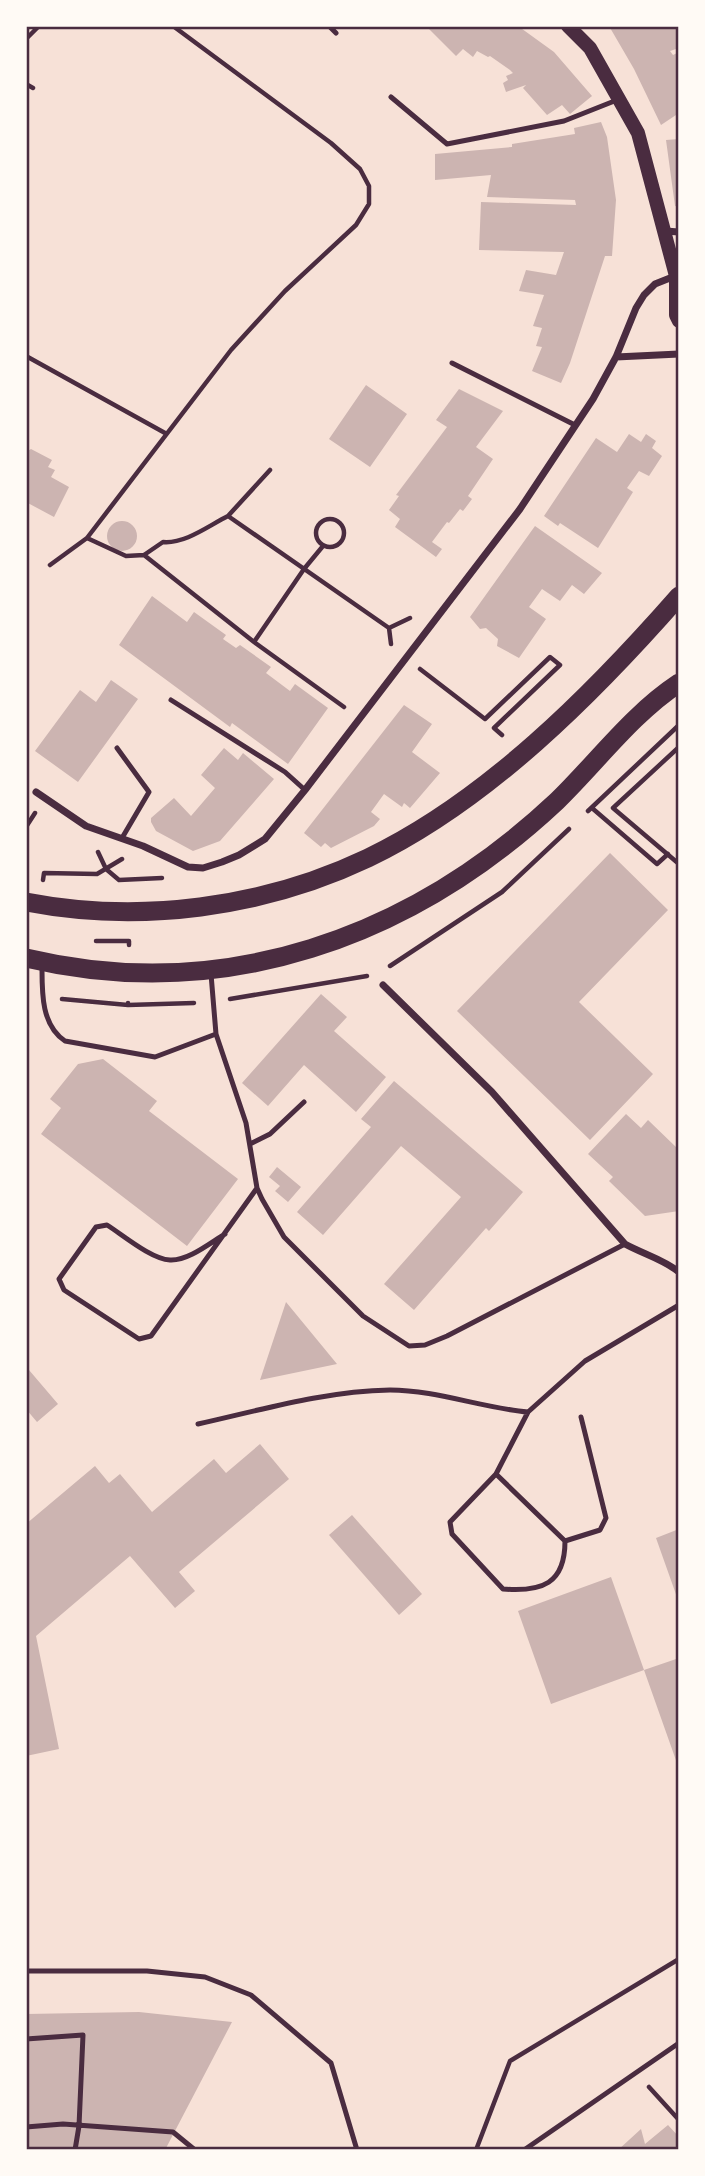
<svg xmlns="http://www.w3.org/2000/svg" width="705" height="2176" font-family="'IBM Plex Sans',sans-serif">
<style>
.building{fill:#ccb4b1}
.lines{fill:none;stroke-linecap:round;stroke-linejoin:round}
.path{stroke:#4a2c40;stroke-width:4.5}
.service{stroke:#4a2c40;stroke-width:5}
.minor{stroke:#4a2c40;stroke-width:7}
.secondary{stroke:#4a2c40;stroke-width:14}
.trunk{stroke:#4a2c40;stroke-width:19}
.neatline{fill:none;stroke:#4a2c40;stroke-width:2.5}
</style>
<rect width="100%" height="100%" fill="#f7e1d7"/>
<!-- building -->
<path class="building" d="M426,26H518L554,52L592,96L570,114L562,105L547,115L523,88L526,85L506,92L503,83L508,80L506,76L513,73L510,70L490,56L488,57L477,51L473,57L463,49L456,56Z
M609,26H679V48L670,51L673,55L679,52V113L661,125L634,69Z
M601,122L607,137L616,200L612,256H605L570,363L561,383L532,371L542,347L536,346L542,328L533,326L544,295L519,291L526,270L556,275L564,252L479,250L481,202L576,205L575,200L487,197L491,175L435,180V154L512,147V144L575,134L574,128Z
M679,139V207L675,206L666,140Z
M366,385L407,414L370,467L329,439Z
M459,389L503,411L476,447L493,459L468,496L472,499L463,511L460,509L449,523L447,522L432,542L442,549L436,557L395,527L400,519L389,510L399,496L396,495L447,427L436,420Z
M629,434L641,442L646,434L656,441L652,448L662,456L649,476L639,471L627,488L633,492L598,548L560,523L558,526L544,516L596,438L617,452Z
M31,449L52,460L48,467L55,470L51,477L69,487L54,517L26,502V452Z
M107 536a15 15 0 1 1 30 0a15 15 0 1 1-30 0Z
M535,526L602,573L584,594L572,585L560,601L542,589L529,607L546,619L519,658L497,646L498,639L486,628L480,629L470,617Z
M152,596L187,622L194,612L226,635L223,639L236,648L240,645L271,667L266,673L290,691L295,684L328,708L288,764L232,723L230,727L119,645Z
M111,680L138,699L78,782L35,751L80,690L96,702Z
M404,705L432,724L412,752L440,773L410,808L404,803L402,807L384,794L371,812L380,819L374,826L331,848L325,843L321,847L304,833Z
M224,748L238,760L243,753L274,779L220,841L193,851L156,831L151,822V818L174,798L191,816L215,788L201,775Z
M610,853L668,910L579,1002L653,1074L590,1140L457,1011Z
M321,994L347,1017L334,1031L386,1077L356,1112L304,1065L268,1106L242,1083Z
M103,1059L157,1101L149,1111L238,1179L187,1246L41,1134L61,1108L50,1099L78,1064Z
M394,1081L523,1192L489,1231L486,1228L414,1310L384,1284L461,1197L401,1146L323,1235L297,1212L371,1127L361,1119Z
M626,1114L641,1128L648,1120L677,1148L679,1146V1211L645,1216L609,1181L613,1177L588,1154Z
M277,1167L301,1187L288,1202L275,1191L280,1186L269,1177Z
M286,1302L337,1364L260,1380Z
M29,1370L58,1404L37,1422L26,1409V1373Z
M260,1444L289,1479L179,1572L195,1591L175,1608L130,1556L36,1636L59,1749L26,1756V1524L95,1466L109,1483L120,1474L152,1512L214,1459L226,1473Z
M352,1515L422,1594L399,1615L329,1535Z
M679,1529V1600H678L656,1538Z
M611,1577L644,1670L551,1704L518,1611Z
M679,1658V1766H678L644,1670Z
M139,2012L232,2022L165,2150H26V2014Z
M668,2125L679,2137V2150H618L641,2129L645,2144Z"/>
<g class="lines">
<!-- path -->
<path class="path" d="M26,39L39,26
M26,84L33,88
M26,356L165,433
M228,516L270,470
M316 533a14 14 0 1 1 28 0a14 14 0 1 1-28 0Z
M87,538L126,556L144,555L163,542C185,544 208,526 228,516L389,628L391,644
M144,555L254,642L344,707
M50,565L87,538L231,350L285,291L356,225L369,204V186L360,169L331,143L173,26
M389,628L410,618
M254,642L304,569L323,546
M420,669L485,719L550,657L560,665L494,728L502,735
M679,747L613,808L679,864
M592,808L657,864L668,854
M588,811L679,725
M26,827L35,813
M98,852L106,869L119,880L162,878
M43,880L44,873L97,874L122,859
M96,941H129V945
M390,966L502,892L569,829
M62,999L128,1005V1003
M230,999L367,976
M128,1005L194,1003
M649,2087L679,2120
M476,2150L510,2061L679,1959"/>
<!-- service -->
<path class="service" d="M329,26L336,33
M391,97L447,144L564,121L617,100
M452,363L575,425
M171,700L285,772L305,790
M117,748L149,792L122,838
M42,966C42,992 41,1025 65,1041L155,1057L216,1034
M211,974L216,1034L246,1123L257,1188L262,1199L284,1237L363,1316L409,1346L425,1345L447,1336L625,1244
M250,1144L270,1134L304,1102
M225,1234C210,1243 188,1261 170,1260C151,1259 123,1235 107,1225L96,1227L59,1279L64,1290L139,1339L151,1336L257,1188
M198,1424C261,1410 325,1391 390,1390C436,1390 482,1408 528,1412L585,1361L679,1305
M496,1474L450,1522L452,1534L503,1589C542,1592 565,1584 565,1541L496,1474L528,1412
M565,1541L600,1530L606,1518L581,1417
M26,1971H147L205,1977L251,1995L331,2063L357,2150
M26,2039L83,2035L79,2126L75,2150
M26,2127L63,2124L173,2132L195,2150
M524,2150L679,2043"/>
<!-- minor -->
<path class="minor" d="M665,231L679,232
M616,357L679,354
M36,792L86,826L143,846L188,867L203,868L222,862L239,855L265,839L305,790L520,509L593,399L616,357L636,308L644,295L655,284L675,276
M383,985L492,1092L625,1244C643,1254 663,1259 679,1272"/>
<!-- secondary -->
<path class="secondary" d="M568,26L590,48L638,133L676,276V315L679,321"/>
<!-- trunk -->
<path class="trunk" d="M26,902C140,924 263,908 368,858C487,801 593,694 679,596
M26,958C224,1005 411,938 557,801C597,762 632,714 679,683"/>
</g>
<!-- border -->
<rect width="705" height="2176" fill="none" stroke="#fffaf5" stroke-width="56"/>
<rect x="28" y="28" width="649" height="2120" class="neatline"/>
</svg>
